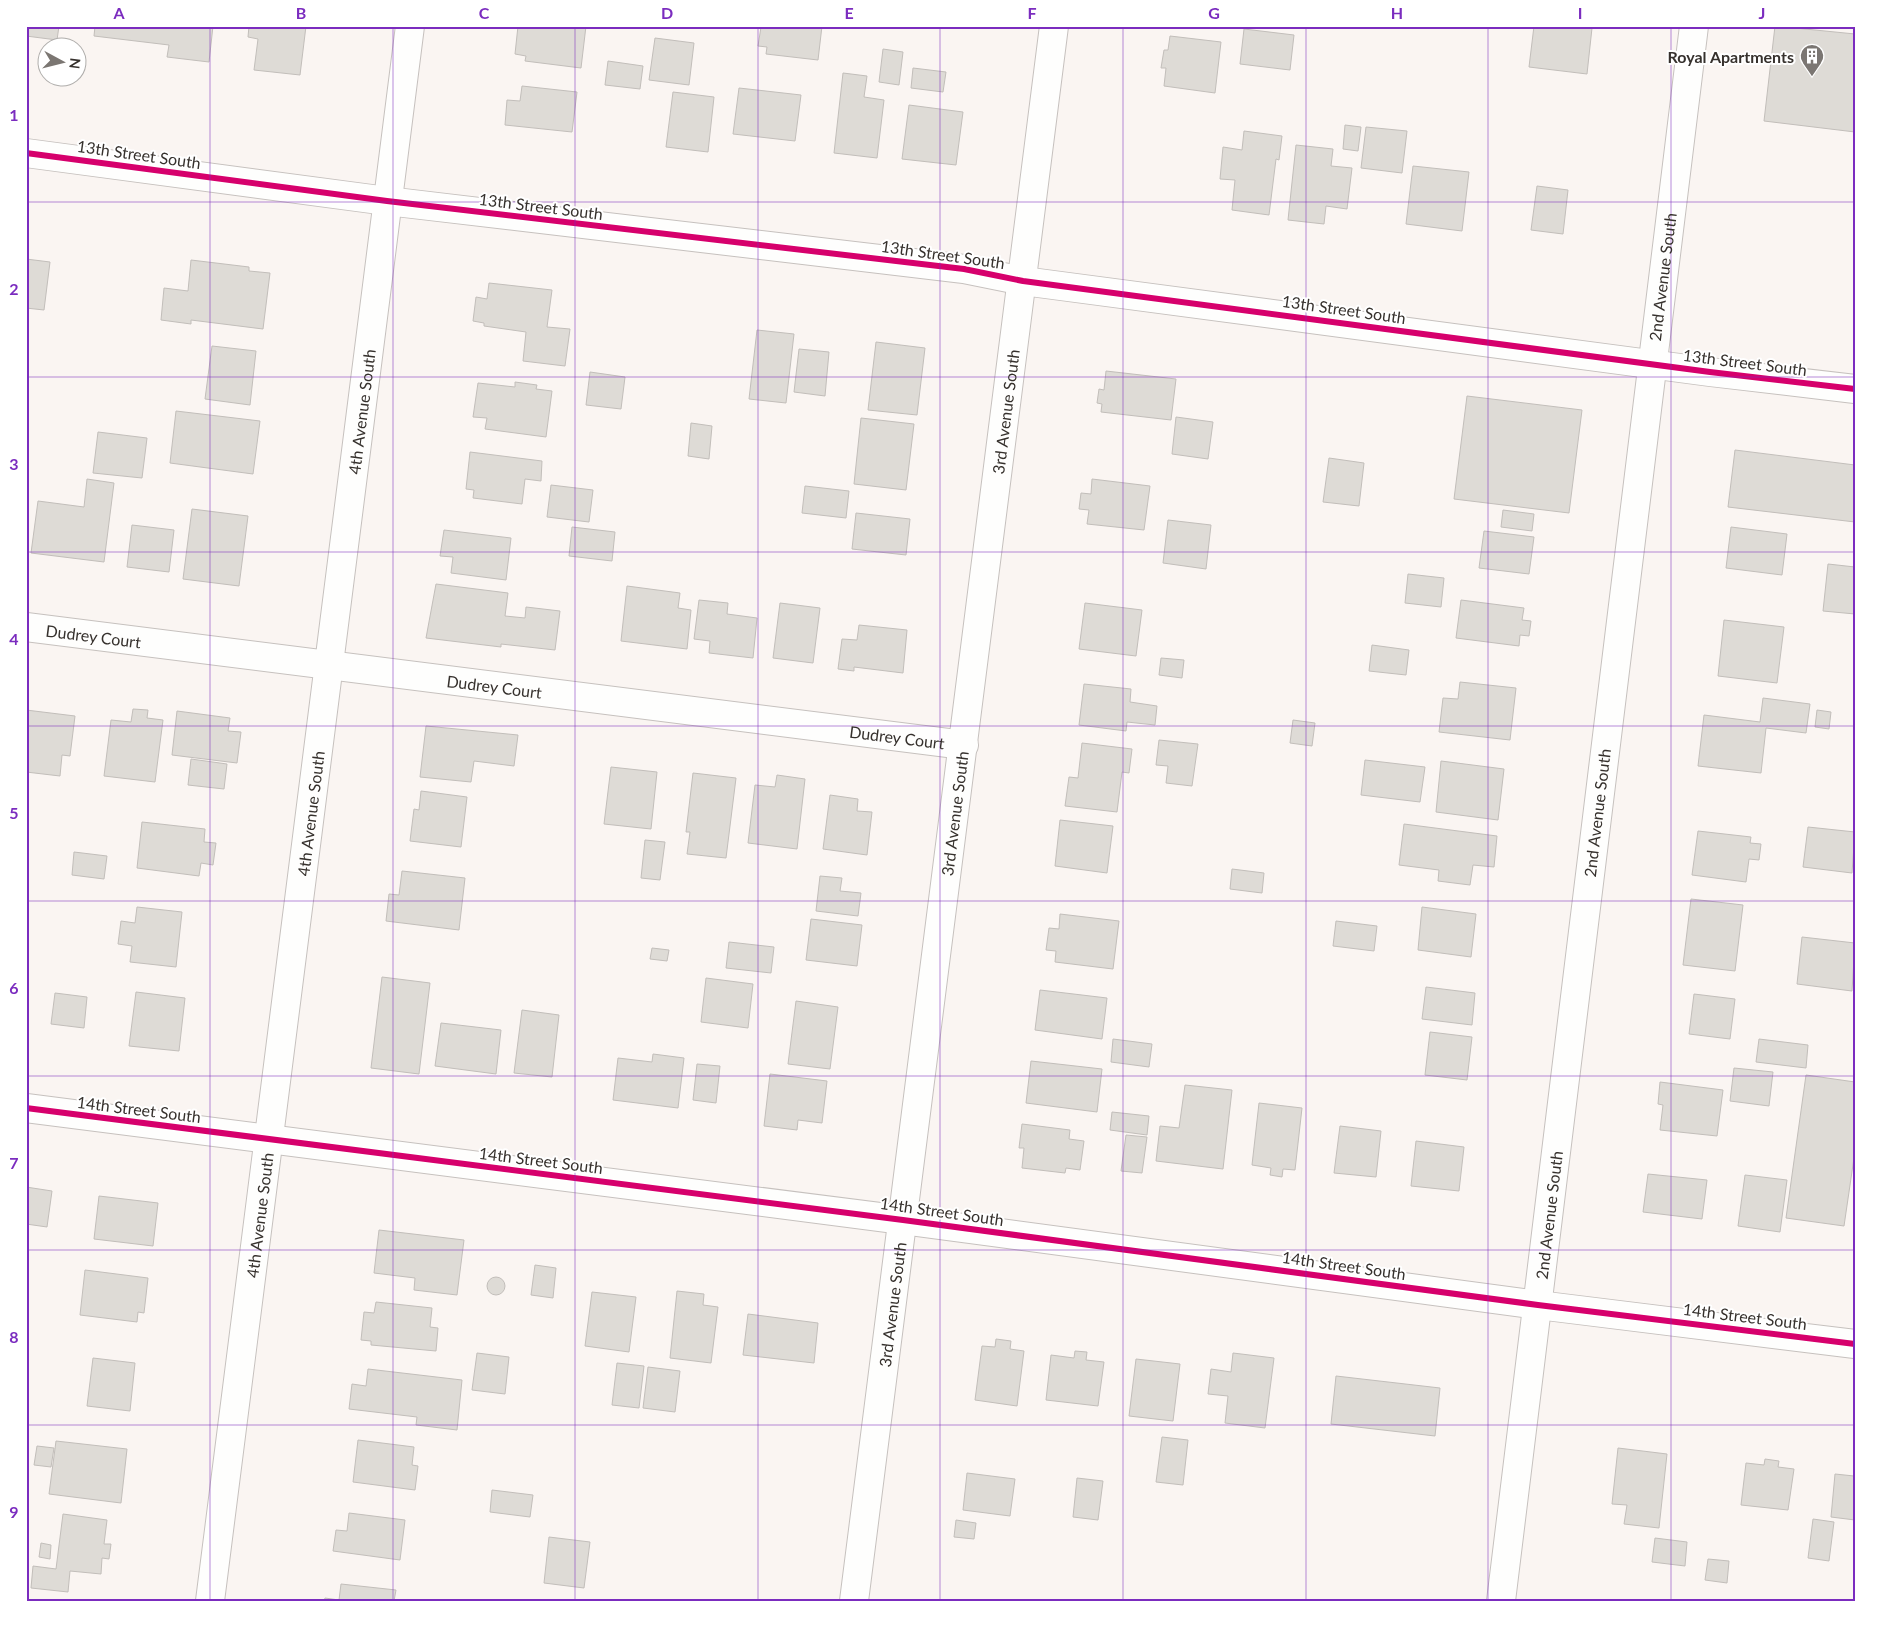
<svg xmlns="http://www.w3.org/2000/svg" width="1881" height="1627" font-family="Lato,sans-serif">
<style>
.building{fill:#dedbd6;stroke:#c2beba}
.lines{fill:none;stroke-linecap:round;stroke-linejoin:round}
.minor-casing{stroke:#c6c1be;stroke-width:30}
.minor{stroke:#fefefd;stroke-width:28}
.cycleway-casing{stroke:#fff;stroke-width:9}
.cycleway{stroke:#d6006c;stroke-width:6}
.grid{fill:none;stroke:#7b2cbf;stroke-width:1;stroke-opacity:0.55}
.labels{text-anchor:middle;dominant-baseline:central;stroke-width:4;stroke-linejoin:round;paint-order:stroke}
.poi-label{font-size:16px;font-weight:bold;fill:#36312d;stroke:#fff;text-anchor:end}
.street-label{font-size:16px;fill:#36312d;stroke:#fff}
.neatline{fill:none;stroke:#7b2cbf;stroke-width:2}
.grid-label{font-size:16px;text-anchor:middle;font-weight:bold;fill:#7b2cbf}
</style>
<rect width="100%" height="100%" fill="#faf5f2"/>
<!-- building -->
<path class="building" d="M26,26H59L57,40L26,36Z
M95,26H213L209,62L167,57L169,45L94,36Z
M249,26H306L300,75L254,70L258,39L248,37Z
M518,26H586L581,68L525,61L526,56L515,54Z
M770,26H822L818,60L766,54L767,47L758,46L761,27Z
M1534,26L1592,28L1587,74L1529,67Z
M1775,26L1855,34V132L1764,121Z
M1244,29L1294,35L1290,70L1240,64Z
M1170,36L1221,42L1215,93L1164,86L1166,68H1161L1164,50H1168Z
M655,38L694,43L689,85L649,80Z
M883,49L903,52L899,85L879,82Z
M608,61L643,66L640,89L605,85Z
M913,68L946,72L943,92L911,88Z
M843,73L867,76L864,97L884,100L877,158L834,153Z
M522,86L577,92L572,132L505,125L507,100L520,101Z
M739,88L801,95L795,141L733,134Z
M673,92L714,97L708,152L666,147Z
M909,105L963,112L956,165L902,159Z
M1345,125L1361,127L1358,151L1343,149Z
M1366,127L1407,131L1402,173L1361,168Z
M1244,131L1282,136L1279,160L1276,159L1269,215L1232,210L1235,180L1220,179L1223,147L1242,150Z
M1296,145L1333,149L1331,166L1352,168L1347,209L1326,206L1324,224L1288,220Z
M1413,166L1469,172L1462,231L1406,224Z
M1537,186L1568,190L1563,234L1531,230Z
M26,259L50,262L44,310L26,308Z
M191,260L249,267V271L270,273L263,329L191,320V324L161,320L164,288L188,291Z
M489,283L552,290L547,327L570,329L565,366L523,361L526,332L484,326V323L473,321L476,297L487,299Z
M757,330L794,334L786,403L749,399Z
M876,342L925,348L917,415L868,410Z
M212,346L256,351L250,405L205,399Z
M799,349L829,352L825,396L794,392Z
M1106,371L1176,379L1171,420L1101,412L1102,404L1097,403L1099,389L1104,390Z
M590,372L625,377L621,409L586,405Z
M515,382L537,385L536,389L552,391L546,437L485,429L487,418L473,417L478,383L515,387Z
M1467,396L1582,410L1569,513L1454,499Z
M176,411L260,421L253,474L170,463Z
M1176,417L1213,422L1208,459L1172,454Z
M861,418L914,424L906,490L854,484Z
M691,423L712,426L709,459L688,456Z
M98,432L147,438L142,478L93,473Z
M1735,450L1855,465V522L1728,507Z
M470,452L542,461L541,481L525,479L522,504L473,498L474,490L466,489Z
M1329,458L1364,463L1359,506L1323,502Z
M87,479L114,483L104,562L31,553L38,501L84,507Z
M1092,479L1150,486L1144,530L1087,524L1089,510L1079,509L1081,493L1091,494Z
M551,485L593,490L589,522L547,517Z
M805,486L849,491L846,518L802,513Z
M192,509L248,516L239,586L183,579Z
M1503,510L1534,514L1532,531L1501,527Z
M856,513L910,519L906,555L852,549Z
M1168,520L1211,525L1206,569L1163,563Z
M132,525L174,530L169,572L127,567Z
M572,527L615,532L612,561L569,556Z
M1731,527L1787,534L1782,575L1726,568Z
M444,530L511,538L506,580L451,573L453,557L440,556Z
M1484,531L1534,537L1529,574L1479,568Z
M1828,564L1855,567V614L1823,611Z
M1408,574L1444,578L1441,607L1405,603Z
M436,584L508,593L505,616L525,618L526,607L560,611L555,650L501,644V647L426,638Z
M627,586L680,593L678,608L691,610L687,649L621,641Z
M699,600L728,603L727,614L757,618L753,658L709,653L710,641L694,639Z
M1461,600L1524,608L1522,620L1531,621L1529,636L1520,635L1519,646L1456,638Z
M780,603L820,608L813,663L773,658Z
M1085,603L1142,610L1136,656L1079,649Z
M1724,620L1784,627L1777,683L1718,676Z
M859,625L907,630L903,673L854,667V671L838,669L842,639L857,640Z
M1372,645L1409,650L1406,675L1369,671Z
M1161,658L1184,660L1182,678L1159,675Z
M1460,682L1516,688L1510,740L1439,732L1443,698L1458,699Z
M1084,684L1131,689L1130,702L1157,706L1155,725L1127,722L1126,731L1079,725Z
M1763,698L1810,704L1806,733L1766,728L1761,773L1698,766L1704,715L1760,722Z
M133,709L148,710L147,718L163,720L155,782L104,776L111,720L131,722Z
M26,710L75,716L70,756L62,755L60,776L26,772Z
M1817,710L1831,712L1829,729L1815,727Z
M177,711L230,718L228,731L241,732L237,763L172,755Z
M1293,720L1315,723L1312,746L1290,743Z
M426,726L518,735L514,766L474,761L471,782L420,777Z
M1159,740L1198,744L1192,786L1166,783L1168,766L1156,765Z
M1082,743L1132,749L1129,773L1122,772L1117,812L1065,806L1069,777L1078,778Z
M191,759L227,764L224,789L188,785Z
M1365,760L1425,767L1420,802L1361,795Z
M1441,761L1504,769L1498,820L1436,812Z
M611,767L657,772L651,829L604,824Z
M693,773L736,778L726,858L687,854L690,832H686Z
M777,775L805,779L797,849L748,843L755,785L775,787Z
M421,791L467,797L461,847L410,841L414,809L419,810Z
M830,795L858,799L857,811L872,812L867,855L823,849Z
M1060,820L1113,826L1107,873L1055,866Z
M142,822L205,829L204,842L216,843L213,865L201,863L199,876L137,868Z
M1404,824L1497,836L1494,867L1473,865L1470,885L1438,881L1439,870L1399,865Z
M1808,827L1855,832L1852,873L1803,867Z
M1698,831L1751,837L1750,843L1761,844L1759,860L1749,859L1746,882L1692,875Z
M645,840L665,842L660,880L641,878Z
M74,852L107,856L104,879L72,875Z
M1232,869L1264,873L1262,893L1230,889Z
M402,871L465,878L459,930L386,921L389,894L399,895Z
M820,876L842,878L840,891L861,893L858,916L816,911Z
M1691,899L1743,905L1735,971L1683,965Z
M137,907L182,912L176,967L130,962L132,946L118,944L121,921L135,923Z
M1422,907L1476,914L1471,957L1418,950Z
M1060,914L1119,921L1113,969L1055,962L1056,951L1046,950L1049,928L1059,929Z
M811,919L862,925L857,966L806,960Z
M1336,921L1377,926L1374,951L1333,946Z
M1802,937L1855,943L1852,991L1797,984Z
M729,942L774,947L771,973L726,968Z
M652,948L669,950L667,961L650,959Z
M382,977L430,983L419,1074L371,1068Z
M706,978L753,984L748,1028L701,1022Z
M1426,987L1475,993L1472,1025L1422,1019Z
M1040,990L1107,998L1102,1039L1035,1030Z
M136,992L185,998L179,1051L129,1046Z
M55,993L87,997L84,1028L51,1024Z
M1694,994L1735,999L1730,1039L1689,1034Z
M796,1001L838,1007L830,1069L788,1064Z
M522,1010L559,1015L552,1077L514,1073Z
M441,1023L501,1030L496,1074L435,1066Z
M1430,1032L1472,1037L1467,1080L1425,1075Z
M1113,1039L1152,1044L1149,1067L1111,1062Z
M1759,1039L1808,1045L1806,1068L1756,1062Z
M653,1054L684,1058L678,1108L613,1100L618,1058L652,1062Z
M1031,1061L1102,1069L1097,1112L1026,1103Z
M697,1064L720,1066L716,1103L693,1100Z
M1734,1068L1773,1072L1769,1106L1730,1101Z
M770,1074L827,1081L822,1123L798,1120L797,1130L764,1126Z
M1806,1075L1855,1082V1151L1844,1226L1786,1218Z
M1660,1082L1723,1090L1717,1136L1660,1130L1663,1105L1658,1104Z
M1185,1085L1232,1090L1223,1169L1156,1161L1160,1126L1179,1128Z
M1259,1103L1302,1108L1295,1170L1283,1169L1282,1177L1270,1175L1271,1168L1252,1165Z
M1112,1112L1149,1116L1147,1135L1110,1130Z
M1022,1124L1070,1130L1069,1139L1084,1141L1080,1170L1066,1168L1065,1173L1022,1168L1024,1148H1019Z
M1340,1126L1381,1131L1376,1177L1334,1173Z
M1126,1135L1147,1137L1142,1173L1121,1171Z
M1416,1141L1464,1147L1459,1191L1411,1186Z
M1648,1174L1707,1180L1702,1219L1643,1212Z
M1745,1175L1787,1180L1780,1232L1738,1226Z
M26,1187L52,1191L47,1227L26,1224Z
M99,1196L158,1203L153,1246L94,1239Z
M379,1230L464,1240L457,1295L414,1290L415,1278L374,1273Z
M535,1265L556,1268L553,1298L531,1295Z
M85,1270L148,1278L144,1313L138,1312L137,1322L80,1315Z
M487 1286a9 9 0 1 1 18 0a9 9 0 1 1-18 0Z
M677,1291L704,1294L703,1305L718,1307L711,1363L670,1358Z
M592,1292L636,1297L629,1352L585,1346Z
M376,1302L432,1308L430,1327L438,1328L436,1351L371,1345V1341L361,1340L364,1312L374,1313Z
M748,1314L818,1323L814,1363L743,1355Z
M996,1339L1011,1341L1010,1349L1024,1351L1017,1406L975,1400L982,1346L995,1347Z
M1075,1351L1087,1352L1086,1360L1104,1362L1098,1406L1046,1400L1051,1355L1074,1358Z
M477,1353L509,1357L505,1394L472,1390Z
M1233,1353L1274,1358L1265,1428L1225,1423L1228,1396L1208,1394L1211,1369L1231,1372Z
M93,1358L135,1363L130,1411L87,1406Z
M1136,1359L1180,1364L1173,1421L1129,1416Z
M617,1363L644,1366L639,1408L612,1405Z
M648,1367L680,1371L675,1412L643,1408Z
M368,1369L462,1380L457,1430L416,1425L417,1417L349,1409L352,1384L366,1386Z
M1336,1376L1440,1388L1435,1436L1331,1424Z
M1162,1437L1188,1440L1183,1485L1156,1482Z
M358,1440L414,1447L412,1465L418,1466L415,1490L353,1482Z
M56,1441L127,1449L121,1503L49,1494Z
M37,1446L54,1448L51,1467L34,1465Z
M1618,1448L1667,1454L1659,1528L1624,1524L1627,1505L1612,1504Z
M1765,1459L1779,1461L1778,1467L1794,1469L1788,1510L1741,1505L1746,1463L1764,1465Z
M1855,1471V1520L1831,1517L1835,1474L1854,1476Z
M967,1473L1015,1479L1010,1516L963,1510Z
M1077,1478L1103,1481L1098,1520L1073,1517Z
M492,1490L533,1495L530,1517L490,1512Z
M349,1513L405,1520L400,1560L333,1551L336,1530L347,1531Z
M63,1514L107,1520L104,1544H111L109,1559L102,1558L101,1574L70,1571L68,1592L31,1588L33,1566L56,1569Z
M1813,1519L1834,1522L1829,1561L1808,1558Z
M956,1520L976,1523L974,1539L954,1537Z
M549,1537L590,1542L584,1588L544,1583Z
M1655,1538L1687,1542L1685,1566L1652,1562Z
M41,1543L51,1545L50,1559L39,1557Z
M1708,1559L1729,1561L1727,1583L1705,1580Z
M341,1584L396,1590L394,1601H324L325,1598L339,1600Z"/>
<g class="lines">
<!-- minor casing -->
<g class="minor-casing">
<g id="minor">
<path d="M26,153L387,201L964,269L1023,281L1710,372L1855,389"/>
<path id="s1" d="M26,627L964,745"/>
<path d="M26,1108L903,1220L1538,1305L1855,1344"/>
<path id="s2" d="M210,1601L410,26"/>
<path id="s3" d="M854,1601L1054,26"/>
<path id="s4" d="M1501,1601C1567,1076 1625,550 1694,26"/>
</g>
</g>
<!-- minor -->
<use href="#minor" class="minor"/>
<!-- cycleway casing -->
<g class="cycleway-casing">
<path id="cycleway" d="M26,153L387,201L964,269L1023,281L1710,372L1855,389
M26,1108L903,1220L1538,1305L1855,1344"/>
</g>
<!-- cycleway -->
<use href="#cycleway" class="cycleway"/>
</g>
<!-- grid -->
<path class="grid" d="M210,26V1601M393,26V1601M575,26V1601M758,26V1601M940,26V1601M1123,26V1601M1306,26V1601M1488,26V1601M1671,26V1601M26,202H1855M26,377H1855M26,552H1855M26,726H1855M26,901H1855M26,1076H1855M26,1250H1855M26,1425H1855"/>
<!-- icons -->
<defs>
<g id="building-pin" transform="scale(1.25)"><path d="M0 17L-7.5 6A9.5 9.5 0 1 1 7.5 6Z" fill="#7b7672" stroke="#fff"/><path d="M-4-6H4V6H1V3H-1V6H-4ZM-2.5-4.3h1.7v1.8h-1.7ZM.8-4.3h1.7v1.8H.8ZM-2.5-1h1.7V.8h-1.7ZM.8-1h1.7V.8H.8Z" fill="#fff"/></g>
</defs>
<g fill-rule="evenodd">
<use href="#building-pin" x="1812" y="56"/>
</g>
<g class="labels">
<!-- poi labels -->
<g class="poi-label">
<text x="1794" y="56">Royal Apartments</text>
</g>
<!-- street labels -->
<g class="street-label">
<text transform="translate(139 154) rotate(8)">13th Street South</text>
<text transform="translate(541 206) rotate(7)">13th Street South</text>
<text transform="translate(943 254) rotate(8)">13th Street South</text>
<text stroke="none"><textPath href="#s4" startOffset="1334">2nd Avenue South</textPath></text>
<text transform="translate(1344 309) rotate(8)">13th Street South</text>
<text transform="translate(1745 362) rotate(7)">13th Street South</text>
<text stroke="none"><textPath href="#s2" startOffset="1199">4th Avenue South</textPath></text>
<text stroke="none"><textPath href="#s3" startOffset="1199">3rd Avenue South</textPath></text>
<text stroke="none"><textPath href="#s1" startOffset="68">Dudrey Court</textPath></text>
<text stroke="none"><textPath href="#s1" startOffset="472">Dudrey Court</textPath></text>
<text stroke="none"><textPath href="#s1" startOffset="878">Dudrey Court</textPath></text>
<text stroke="none"><textPath href="#s2" startOffset="794">4th Avenue South</textPath></text>
<text stroke="none"><textPath href="#s4" startOffset="794">2nd Avenue South</textPath></text>
<text stroke="none"><textPath href="#s3" startOffset="794">3rd Avenue South</textPath></text>
<text transform="translate(139 1109) rotate(7)">14th Street South</text>
<text transform="translate(541 1160) rotate(7)">14th Street South</text>
<text transform="translate(942 1211) rotate(8)">14th Street South</text>
<text stroke="none"><textPath href="#s2" startOffset="389">4th Avenue South</textPath></text>
<text stroke="none"><textPath href="#s4" startOffset="389">2nd Avenue South</textPath></text>
<text transform="translate(1344 1265) rotate(8)">14th Street South</text>
<text stroke="none"><textPath href="#s3" startOffset="299">3rd Avenue South</textPath></text>
<text transform="translate(1745 1316) rotate(7)">14th Street South</text>
</g>
</g>
<!-- border -->
<rect width="1881" height="1627" fill="none" stroke="#ffffff" stroke-width="55"/>
<!-- north arrow -->
<g transform="translate(62 62) rotate(97)"><circle r="24" fill="#ffffff" stroke="#afadab"/>
<path d="M0-4L9 19L0 12L-9 19Z" fill="#7b7672"/>
<text y="-8" font-size="14" font-weight="bold" text-anchor="middle" fill="#36312d">N</text>
</g>
<rect x="28" y="28" width="1826" height="1572" class="neatline"/>
<g class="grid-label">
<text x="119" y="19">A</text>
<text x="301" y="19">B</text>
<text x="484" y="19">C</text>
<text x="667" y="19">D</text>
<text x="849" y="19">E</text>
<text x="1032" y="19">F</text>
<text x="1214" y="19">G</text>
<text x="1397" y="19">H</text>
<text x="1580" y="19">I</text>
<text x="1762" y="19">J</text>
<text x="14" y="121">1</text>
<text x="14" y="295">2</text>
<text x="14" y="470">3</text>
<text x="14" y="645">4</text>
<text x="14" y="819">5</text>
<text x="14" y="994">6</text>
<text x="14" y="1169">7</text>
<text x="14" y="1343">8</text>
<text x="14" y="1518">9</text>
</g>
</svg>
